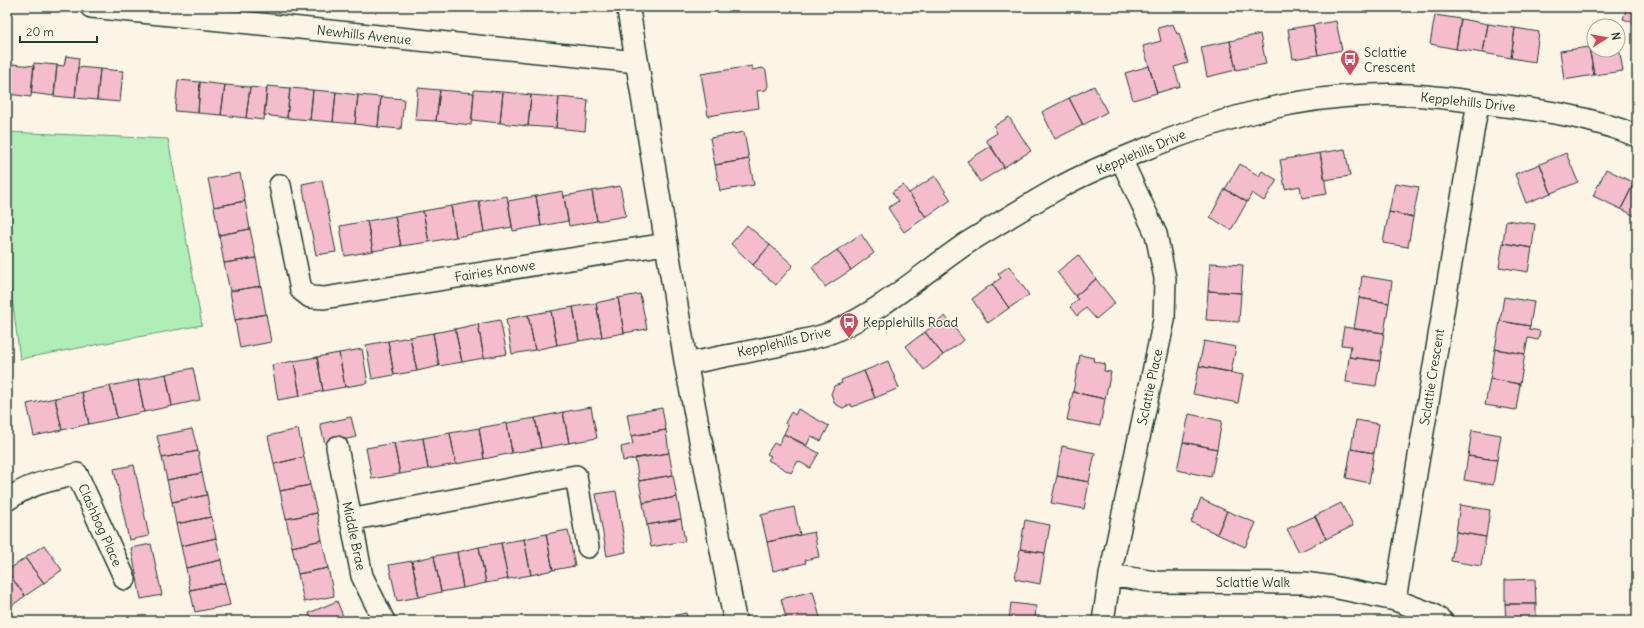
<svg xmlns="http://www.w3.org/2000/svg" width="1644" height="628" font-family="Delius,sans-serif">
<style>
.green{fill:#afeeb6;stroke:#679675}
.building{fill:#f5bcce;stroke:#1f3d34}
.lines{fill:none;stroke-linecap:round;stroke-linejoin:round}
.street-casing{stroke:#1f3d34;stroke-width:24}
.secondary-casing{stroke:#1f3d34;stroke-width:25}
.street{stroke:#fcf5e5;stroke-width:21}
.secondary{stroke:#fcf5e5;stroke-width:22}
.labels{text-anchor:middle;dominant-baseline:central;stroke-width:3;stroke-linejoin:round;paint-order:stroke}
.street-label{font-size:13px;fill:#1f3d34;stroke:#fcf5e5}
.poi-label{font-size:13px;fill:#1f3d34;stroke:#fcf5e5;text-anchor:start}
</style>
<rect width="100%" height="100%" fill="#fcf5e5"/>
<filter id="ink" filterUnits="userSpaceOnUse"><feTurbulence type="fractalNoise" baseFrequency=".025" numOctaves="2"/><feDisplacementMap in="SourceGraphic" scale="8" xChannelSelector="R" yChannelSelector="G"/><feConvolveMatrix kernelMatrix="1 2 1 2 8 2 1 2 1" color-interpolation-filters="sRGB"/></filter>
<g filter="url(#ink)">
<!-- green -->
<path class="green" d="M7,132L168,139L202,325L20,359L7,260Z"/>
<!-- building -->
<path class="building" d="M1627,7H1637V24L1623,19Z
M1435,15L1461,19L1456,49L1430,44Z
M1461,19L1488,24L1483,53L1456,49Z
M1336,21L1342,50L1318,55L1313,25Z
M1173,24L1177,34L1179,33L1188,63L1174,67L1180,86L1157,93L1143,46L1161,41L1158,28Z
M1488,24L1515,28L1511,58L1483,53Z
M1313,25L1318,55L1293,59L1288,29Z
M1515,28L1539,32L1535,62L1511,58Z
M1260,34L1266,64L1236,70L1230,41Z
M1230,41L1236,70L1207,77L1201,47Z
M1618,42L1623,71L1594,75L1589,47L1594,46V50H1618Z
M1589,47L1594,75L1564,80L1560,51Z
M66,56L79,58L75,98L54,96L57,65L64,66Z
M34,63L57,65L54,96L31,93Z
M7,64H11L8,94H7Z
M11,64L34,66L31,97L8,94Z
M752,66V70L763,68L766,71L768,86L766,90L757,91L759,108L708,116L701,74Z
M1149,66L1157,93L1133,100L1125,73Z
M78,67L100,69L97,100L75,98Z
M100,69L123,71L120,102L97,100Z
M178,80L200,82L198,113L175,111Z
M200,82L225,85L221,115L198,113Z
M225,85L250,87L246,118L221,115Z
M267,86L290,88L287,118L264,115Z
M1094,86L1107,112L1083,125L1069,98Z
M250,87L267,89L264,120L246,118Z
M290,88L313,90L310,120L287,118Z
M418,88L440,90L436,121L415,120Z
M313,90L336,92L333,122L310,120Z
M440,90L474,93L471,125L436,121Z
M474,90L503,92L500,123L472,120Z
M336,92L358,95L355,124L333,122Z
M503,92L531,95L528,126L500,123Z
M358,95L381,97L378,127L355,124Z
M531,95L559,97L556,128L528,126Z
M381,97L404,99L401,129L378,127Z
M559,97L588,100L585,131L556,128Z
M1069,98L1083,125L1055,139L1042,112Z
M1009,117L1031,151L1004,167L986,140L997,133L994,126Z
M744,132L749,159L715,165L710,138Z
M991,146L1004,167L980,182L967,161Z
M1345,149L1350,176L1325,180L1320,153Z
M1320,153L1327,194L1302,198L1300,186L1285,189L1280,160Z
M1566,153L1578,182L1551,193L1540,164Z
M749,159L754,185L720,191L715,165Z
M1240,164L1259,176L1262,171L1277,180L1264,201L1252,193L1247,202L1225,189Z
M1540,164L1551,193L1526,203L1515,174Z
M1606,169L1634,183L1621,209L1593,196Z
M240,173L245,201L214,207L208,179Z
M935,176L951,200L926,217L909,193Z
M322,180L336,252L316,255L302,184Z
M1395,183L1419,187L1413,217L1389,212Z
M1634,183L1637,185V217L1621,209Z
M903,185L926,217L904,232L888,208L898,201L892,192Z
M620,186L626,216L597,221L592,191Z
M1225,189L1247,202L1231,230L1210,217Z
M563,191L568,221L541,226L536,196Z
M592,191L597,221L569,226L564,196Z
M507,196L512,227L484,232L479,201Z
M536,196L541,226L513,231L508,201Z
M245,201L250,229L219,235L214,207Z
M479,201L484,232L456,237L451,206Z
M451,206L456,237L429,242L423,211Z
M423,211L429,242L401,246L395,216Z
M1389,212L1413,217L1408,247L1383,243Z
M395,216L401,246L373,251L367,221Z
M1506,220L1535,224L1532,248L1503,243Z
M367,221L373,251L345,256L340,226Z
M747,225L770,245L753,265L731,244Z
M250,229L256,258L224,263L219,235Z
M861,234L874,253L851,270L837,250Z
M1503,243L1532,248L1528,272L1499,267Z
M770,245L793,265L776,285L753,265Z
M837,250L851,270L825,287L812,267Z
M1078,255L1096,279L1075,296L1057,272Z
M256,258L261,286L230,291L224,263Z
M1210,263L1243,265L1241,293L1208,291Z
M1009,266L1029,295L1009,308L992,284L1001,278L998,274Z
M1362,276L1392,281L1389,303L1359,298Z
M1096,279L1115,303L1096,319L1086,308L1077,316L1070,307L1078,299L1075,296Z
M992,284L1009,308L988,323L972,299Z
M261,286L266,314L235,320L230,291Z
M1208,291L1241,293L1239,322L1206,320Z
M640,294L647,329L624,333L618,298Z
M1504,297L1534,302L1530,326L1500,321Z
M618,298L624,333L602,337L596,303Z
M1359,298L1389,303L1384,333L1354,329Z
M596,303L602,337L579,341L573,307Z
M573,307L579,341L557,345L551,311Z
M551,311L557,345L535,350L528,315Z
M266,314L271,342L240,348L235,320Z
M528,315L535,350L512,354L506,319Z
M945,316L964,340L943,355L925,332Z
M500,320L507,354L484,358L478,324Z
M1500,321L1530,326L1529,329L1540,331L1538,340L1528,338L1525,354L1495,349Z
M478,324L484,358L462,362L455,329Z
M1344,327L1384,333L1380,361L1349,357L1351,346L1341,345Z
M455,329L462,362L439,366L433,333Z
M925,332L943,355L924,370L906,346Z
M433,333L439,366L417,371L410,337Z
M410,337L417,371L394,375L388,341Z
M388,341L394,375L372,379L366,345Z
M1204,341L1236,347L1231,372L1199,366Z
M362,349L368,383L345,387L339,353Z
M1495,349L1525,354L1520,384L1490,379Z
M339,353L345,387L323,391L317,357Z
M1080,355L1094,358L1093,361L1105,364L1104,371L1111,372L1105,399L1073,392Z
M317,357L323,391L300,396L294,361Z
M1349,357L1380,361L1376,386L1346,382Z
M294,361L300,396L278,400L272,365Z
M888,361L899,388L875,398L864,371Z
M1199,366L1243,375L1238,403L1193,394Z
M193,368L200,400L172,406L166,374Z
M864,371L875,398L852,407L851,404L843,408L835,404L831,394L834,386L842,383L841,380Z
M166,374L172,406L144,412L138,380Z
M1490,379L1520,384L1516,410L1485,405Z
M138,380L144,412L117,418L110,386Z
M110,386L117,418L89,424L82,392Z
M82,392L89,424L62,430L55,398Z
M1073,392L1105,399L1100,426L1067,420Z
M55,398L62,430L34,436L27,404Z
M591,407L597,438L569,443L563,412Z
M662,408L666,430L631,436L627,414Z
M798,409L829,426L821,441L811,436L807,445L784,434L788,425L785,423L791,412L795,415Z
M563,412L569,443L541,448L535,418Z
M1189,414L1222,421L1217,449L1183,442Z
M351,417L356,437L325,444L320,424Z
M535,418L541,448L512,453L507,423Z
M1356,420L1379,424L1374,453L1351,449Z
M507,423L512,453L484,459L479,428Z
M479,428L484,459L456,464L450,433Z
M192,429L198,451L162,458L157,436Z
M298,429L304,457L274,464L268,436Z
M666,430L669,453L623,461L621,447L633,444L631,436Z
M1472,430L1501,435L1497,460L1468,456Z
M450,433L456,464L428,469L423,438Z
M784,434L819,453L810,468L798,461L791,473L768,460L771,456L767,454L774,443L778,445Z
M423,438L428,469L400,474L394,443Z
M1183,442L1217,449L1211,477L1177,470Z
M394,443L400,474L372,479L366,448Z
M1062,446L1095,453L1089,482L1057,476Z
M1351,449L1374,453L1369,483L1346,478Z
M198,451L202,473L167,480L162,458Z
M669,453L673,475L639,481L635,458Z
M1468,456L1497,460L1493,485L1464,480Z
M304,457L310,485L280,491L274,464Z
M134,465L149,536L129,540L114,469Z
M202,473L207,495L172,502L167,480Z
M673,475L677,497L643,503L639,481Z
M1057,476L1089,482L1084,509L1051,503Z
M310,485L317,513L286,519L280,491Z
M616,491L626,552L607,556L596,494Z
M207,495L211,517L176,524L172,502Z
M677,497L681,519L647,525L643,503Z
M1201,499L1227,511L1217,534L1191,522Z
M1341,503L1353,526L1326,539L1315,516Z
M1460,505L1490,510L1486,537L1456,532Z
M794,507L800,535L767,542L761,515Z
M1227,511L1256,523L1245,547L1217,534Z
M317,513L322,540L292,547L286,519Z
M1315,516L1326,539L1299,552L1287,529Z
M211,517L216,538L181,546L176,524Z
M681,519L685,541L651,547L647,525Z
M1025,520L1050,525L1045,553L1020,549Z
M568,530L575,566L553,570L546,534Z
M814,532L819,557L805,560L806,563L773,571L767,542Z
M1456,532L1486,537L1481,566L1451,561Z
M546,534L553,570L531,575L524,539Z
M216,538L221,560L186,568L181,546Z
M524,539L531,575L508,579L501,543Z
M322,540L328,568L298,574L292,547Z
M501,543L508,579L486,583L479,547Z
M151,544L162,595L141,599L131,548Z
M44,545L62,570L44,583L25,558Z
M479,547L486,583L463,588L457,552Z
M1020,549L1045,553L1040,584L1015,579Z
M457,552L463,588L441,592L434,556Z
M434,556L441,592L419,597L412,561Z
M25,558L44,583L25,596L7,571Z
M221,560L225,583L190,590L186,568Z
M412,561L419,597L397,601L389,565Z
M328,568L334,596L304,602L298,574Z
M7,571L25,596L7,609Z
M1535,579L1536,604H1505V580Z
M225,583L230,605L195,612L190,590Z
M813,591L820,618L806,621H787L781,599Z
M337,601L345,621H312L309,613Z
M1011,603L1036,606L1035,621H1009Z
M1505,604H1536V621H1506Z
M686,613L688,621H658V619Z"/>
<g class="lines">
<!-- street casing -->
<g class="street-casing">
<path id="street" d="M91,7L637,62
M280,185L301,290L310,297L324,298L666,244
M686,364C719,357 753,351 786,344C802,340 820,338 835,331C884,309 923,273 967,243C996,225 1025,207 1055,190C1083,174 1113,162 1143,150C1216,120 1292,97 1371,95C1413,93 1456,99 1498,105C1547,111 1591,117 1637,136
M337,447L362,576L384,621
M7,500C30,483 50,481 77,474L125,579
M350,520L576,476L588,547
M1110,575L1156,582L1304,583L1333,587L1395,600L1432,614L1442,621
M1395,600L1478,102
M1103,621L1110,575L1164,320L1165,278L1156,234L1121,159"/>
</g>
<!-- secondary casing -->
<g class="secondary-casing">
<path id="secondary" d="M628,7L686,364L735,621"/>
</g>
<!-- street -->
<use href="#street" class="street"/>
<!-- secondary -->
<use href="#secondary" class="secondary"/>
</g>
</g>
<!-- icons -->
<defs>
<g id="bus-pin" transform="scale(1)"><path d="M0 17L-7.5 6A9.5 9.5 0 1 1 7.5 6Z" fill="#d1495b" stroke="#fcf5e5"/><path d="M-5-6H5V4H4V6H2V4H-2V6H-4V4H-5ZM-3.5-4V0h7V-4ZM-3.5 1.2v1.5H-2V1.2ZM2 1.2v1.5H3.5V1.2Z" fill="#fff"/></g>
</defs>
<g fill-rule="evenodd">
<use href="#bus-pin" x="1350" y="59"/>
<use href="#bus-pin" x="849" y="322"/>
</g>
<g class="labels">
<!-- street labels -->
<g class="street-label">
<text transform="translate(364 35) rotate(6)">Newhills Avenue</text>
<text transform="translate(1468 102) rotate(6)">Kepplehills Drive</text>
<text transform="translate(1141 152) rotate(-23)">Kepplehills Drive</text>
<text transform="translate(495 271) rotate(-9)">Fairies Knowe</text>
<text transform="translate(784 342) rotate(-13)">Kepplehills Drive</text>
<text transform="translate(1432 377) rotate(-81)">Sclattie Crescent</text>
<text transform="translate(1150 387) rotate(-78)">Sclattie Place</text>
<text transform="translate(100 525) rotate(66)">Clashbog Place</text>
<text transform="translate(354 536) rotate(78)">Middle Brae</text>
<text x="1253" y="582">Sclattie Walk</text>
</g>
<!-- poi labels -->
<g class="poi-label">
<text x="1364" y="52">Sclattie<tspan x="1364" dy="15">Crescent</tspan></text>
<text x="863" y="322">Kepplehills Road</text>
</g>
</g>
<!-- margin -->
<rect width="1644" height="628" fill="none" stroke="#fcf5e5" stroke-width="24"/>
<rect x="12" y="12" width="1620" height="604" fill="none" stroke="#1f3d34" stroke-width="1.5" filter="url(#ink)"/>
<!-- north arrow -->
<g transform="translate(1606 38) rotate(79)"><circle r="19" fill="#fcf5e5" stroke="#a4ab9e"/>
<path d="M0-3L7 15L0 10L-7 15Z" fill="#d1495b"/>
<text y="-6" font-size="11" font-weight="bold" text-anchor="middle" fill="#1f3d34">N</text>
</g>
<!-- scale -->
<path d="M20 36v6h77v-6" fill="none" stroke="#1f3d34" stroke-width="2"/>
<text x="26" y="36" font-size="12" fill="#1f3d34" stroke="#fcf5e5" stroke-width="3" paint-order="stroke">20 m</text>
</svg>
